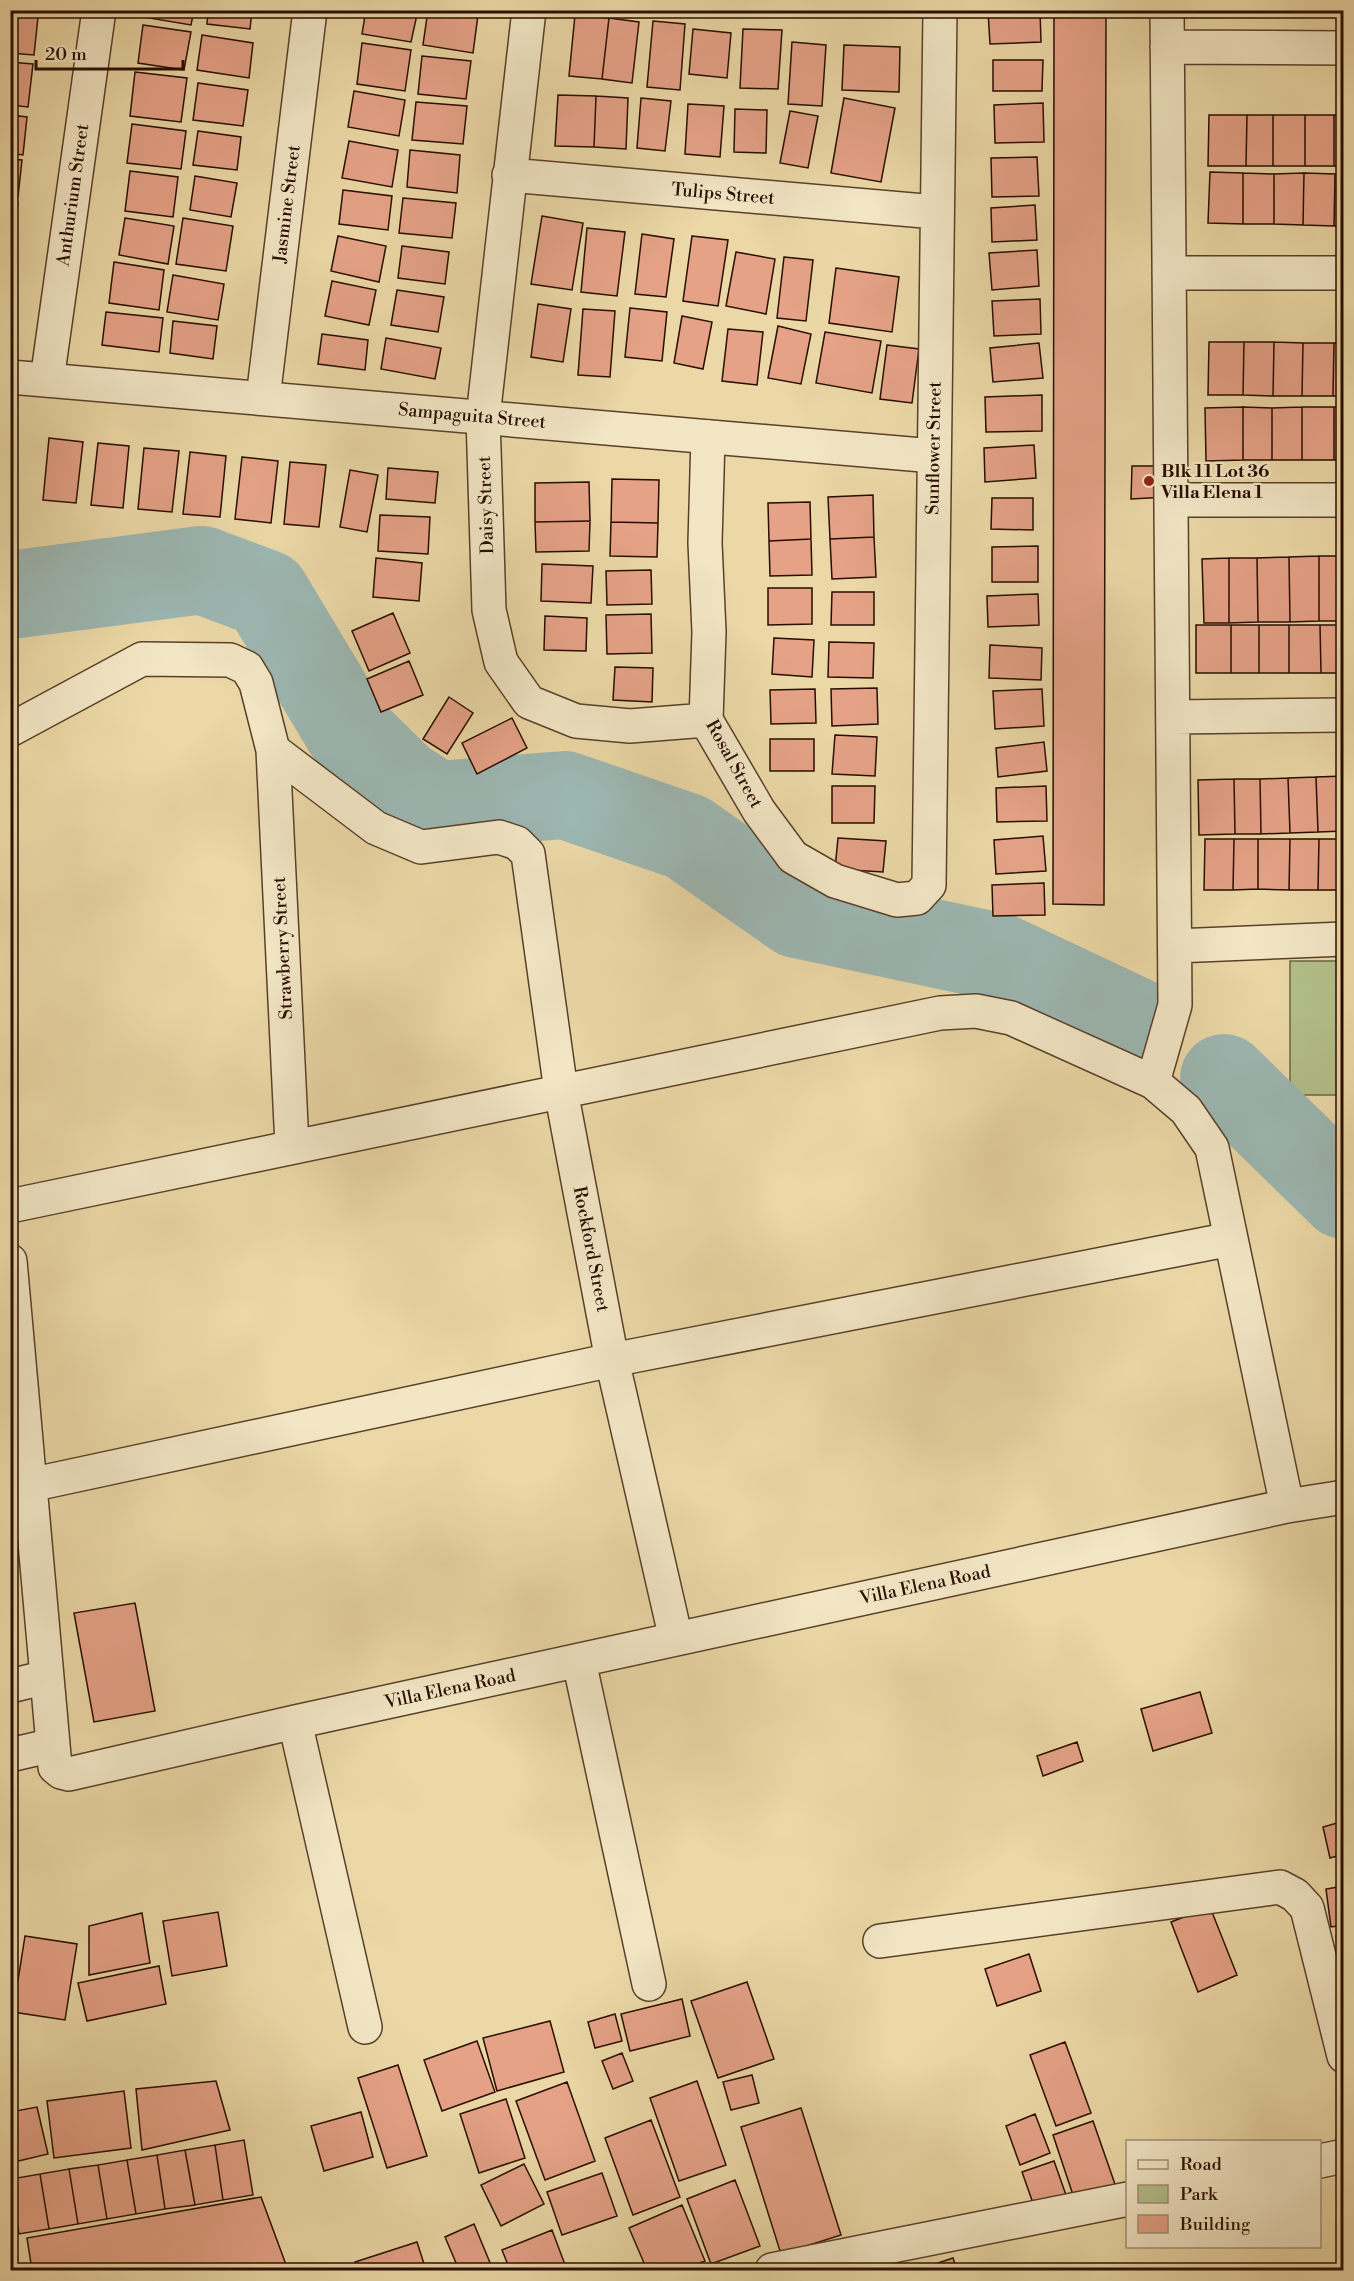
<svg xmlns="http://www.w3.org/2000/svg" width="1354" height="2281" font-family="'Libre Bodoni',serif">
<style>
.green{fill:#b3bf8a;stroke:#6e6646;stroke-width:1.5}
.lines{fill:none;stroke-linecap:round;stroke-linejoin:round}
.river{stroke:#9cb7b2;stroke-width:88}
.building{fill:#e5a287;stroke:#290d01;stroke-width:1.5}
.minor-casing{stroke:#5a402a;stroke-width:36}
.tertiary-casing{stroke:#5a402a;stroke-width:36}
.minor{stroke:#f2e6c5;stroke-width:33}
.tertiary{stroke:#f2e6c5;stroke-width:33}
.poi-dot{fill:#8f2418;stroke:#f2e6c5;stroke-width:2}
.labels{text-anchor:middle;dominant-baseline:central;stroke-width:4.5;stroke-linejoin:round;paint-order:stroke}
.street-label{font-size:18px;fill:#290d01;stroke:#f2e6c5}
.poi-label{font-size:18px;font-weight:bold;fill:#290d01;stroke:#f2e6c5;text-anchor:start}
</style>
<rect width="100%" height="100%" fill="#ebd8a6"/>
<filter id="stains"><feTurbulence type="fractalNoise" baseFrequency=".00333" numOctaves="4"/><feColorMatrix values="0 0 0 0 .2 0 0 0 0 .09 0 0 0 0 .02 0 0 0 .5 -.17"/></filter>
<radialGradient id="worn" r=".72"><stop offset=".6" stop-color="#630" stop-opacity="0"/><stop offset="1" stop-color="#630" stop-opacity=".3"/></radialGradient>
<!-- green -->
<path class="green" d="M1290,961H1343V1095H1290Z"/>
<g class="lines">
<!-- river -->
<path class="river" d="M10,595L202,570L266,594L347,729L401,782L436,805L565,795L687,837L797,914L999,957L1133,1020
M1224,1078L1344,1195"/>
</g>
<!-- building -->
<path class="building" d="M145,10H194L191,25L143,17Z
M208,10H252L250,29L207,24Z
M366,10H418L411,42L362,34Z
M428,10H451L478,15L473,53L423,45Z
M1040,10L1041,42L990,44L988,11Z
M1054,10H1106L1104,905L1053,904Z
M10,14L38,17L34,55L10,53Z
M575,15L609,18L602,79L569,76Z
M609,18L639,22L632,83L602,79Z
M653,21L685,24L680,90L647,87Z
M143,25L191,32L184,70L138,63Z
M693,29L731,33L727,78L689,74Z
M743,29L782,30L778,89L740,88Z
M202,35L253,43L249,78L197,70Z
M792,42L826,45L822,106L788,104Z
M362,43L411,50L405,91L357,84Z
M844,45L900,47L899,92L842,90Z
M422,56L471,61L466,99L418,94Z
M993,60H1043L1042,91H993Z
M10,62L33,64L28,107L10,105Z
M135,72L187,78L181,122L130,116Z
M198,83L248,90L243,126L193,120Z
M354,91L405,100L399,136L348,127Z
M558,95L596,96L594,147L555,146Z
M596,96L628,98L626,149L594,147Z
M641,98L671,101L665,151L637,148Z
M844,98L895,108L881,182L831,173Z
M416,102L467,106L463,144L412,140Z
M1043,103L1044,142L995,143L994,105Z
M688,104L724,106L720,157L685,154Z
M735,109L767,110L766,153L734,152Z
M790,111L818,116L808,168L780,163Z
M10,115L27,117L23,155L10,153Z
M1209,115H1247L1246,166H1208Z
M1247,115H1273V166H1246Z
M1273,115H1305V166H1273Z
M1305,115H1334V166H1305Z
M1334,115H1344V166H1334Z
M132,124L186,131L181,169L127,163Z
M198,131L241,137L237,170L193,165Z
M349,141L398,150L392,187L342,178Z
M410,150L460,155L457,193L407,187Z
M1037,157L1039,196L992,197L991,158Z
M10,159L22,160L18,197L10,196Z
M130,171L178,177L173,217L125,211Z
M1210,172L1243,173V224L1208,223Z
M1243,173L1274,174V224H1243Z
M1304,173L1335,174L1334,226L1303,225Z
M1304,173L1303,225L1274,224V174Z
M1335,174H1344V226H1334Z
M195,176L237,183L231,217L190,210Z
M343,190L392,196L388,230L339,224Z
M403,198L456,203L452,238L399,233Z
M10,202H18L14,240L10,239Z
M1035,205L1037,240L992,242L991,208Z
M542,216L583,223L572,290L531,284Z
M125,218L174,226L168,264L119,255Z
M183,218L233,226L226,271L176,264Z
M587,228L625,232L617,296L581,292Z
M642,234L674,239L666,297L635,294Z
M338,236L386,246L379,282L331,271Z
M692,236L728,240L718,306L683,301Z
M402,246L449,252L445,284L398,278Z
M1037,250L1039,286L992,290L989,253Z
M736,252L775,259L766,314L726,306Z
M784,257L813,260L806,321L777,318Z
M114,262L164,270L159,310L109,303Z
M836,268L899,277L892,332L829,323Z
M173,275L224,284L218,320L167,312Z
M332,281L376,290L369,325L325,316Z
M397,290L444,297L438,332L391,325Z
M1040,299L1041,334L994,336L992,301Z
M538,304L571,309L563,362L531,357Z
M630,308L667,312L662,361L625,357Z
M583,309L615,311L610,377L578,375Z
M106,312L163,318L159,352L102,345Z
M682,316L712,322L703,369L674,363Z
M173,321L217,326L213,359L170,353Z
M778,326L811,334L801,384L768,378Z
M728,329L763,332L757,385L722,381Z
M825,332L881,341L872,393L816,383Z
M322,334L368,340L365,370L318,364Z
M386,338L441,348L435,379L381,369Z
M1209,342H1244L1243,395H1208Z
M1244,342H1274L1273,396L1243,395Z
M1274,342L1303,343L1302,396H1273Z
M1039,343L1043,378L993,382L990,348Z
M1303,343H1334L1333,396H1302Z
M1334,343H1344V396H1333Z
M887,345L919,349L912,403L880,399Z
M1042,395V431L986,432L985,397Z
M1243,407L1272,408V460H1243Z
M1243,407V460L1206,461L1205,408Z
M1302,407H1334V460H1302Z
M1302,407V460H1272V408Z
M1334,407H1344V460H1334Z
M49,438L83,442L76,503L43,500Z
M98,443L129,446L123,508L91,505Z
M1034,445L1036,478L985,482L984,448Z
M144,448L179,451L172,512L138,509Z
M190,452L226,456L220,517L183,514Z
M242,457L278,461L271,523L235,519Z
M290,462L326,465L319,527L284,524Z
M1132,466H1167V497L1131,499Z
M388,468L438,472L435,503L386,499Z
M350,470L378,475L367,532L340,527Z
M612,479L659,480L658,523L611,522Z
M589,482L590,521L535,522V483Z
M873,495L874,537L830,539L828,497Z
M992,498H1033V530L991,529Z
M810,502L811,539L769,541L768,503Z
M380,515L430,517L428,554L378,551Z
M590,521L589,551L536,552L535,522Z
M611,522L658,523L657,557L610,556Z
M874,537L876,577L832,579L830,539Z
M811,539L812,575L770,576L769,541Z
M1038,546V582H992V547Z
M1319,556H1344V621H1319Z
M1319,556V621L1290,622L1289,557Z
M1289,557L1290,622H1258L1257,558Z
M376,558L422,563L419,601L373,597Z
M1229,558H1257L1258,622L1229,623Z
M1229,558V623H1204L1202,559Z
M542,564L593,566L591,603L541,601Z
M651,570L652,604L607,605L606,571Z
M768,588H812V624L768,625Z
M832,592H874V625H831Z
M1038,594L1039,625L988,627L987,596Z
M393,613L410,653L369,671L352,631Z
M651,614L652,653L607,654L606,615Z
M545,616L587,618L586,651L544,650Z
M1196,625H1231V673H1196Z
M1231,625H1259V673H1231Z
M1259,625H1289V673H1259Z
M1289,625H1320L1321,673H1289Z
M1320,625H1344V673H1321Z
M774,638L814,640L812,677L772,674Z
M829,642L874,643L873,678L828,677Z
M990,645L1042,648L1041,680L989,678Z
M409,661L423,695L381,712L367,679Z
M615,667L653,668L652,702L613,700Z
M877,688L878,724L832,726L831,689Z
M815,689L816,723L771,724L770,690Z
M1042,689L1044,726L995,729L993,691Z
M449,697L473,713L447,754L423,739Z
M512,718L527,748L477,774L462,743Z
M835,735L877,737L875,776L832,774Z
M770,739H814V771H770Z
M1044,742L1047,771L998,777L996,748Z
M1344,776V831L1318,832L1316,777Z
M1316,777L1318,832L1290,833L1288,778Z
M1288,778L1290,833L1261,834L1260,779Z
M1234,779H1260L1261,834H1235Z
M1234,779L1235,834L1199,835L1198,780Z
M832,786H875L874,823H832Z
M1046,786L1047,821L997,822L996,788Z
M1043,836L1046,871L996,874L994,840Z
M838,838L886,841L883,872L835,869Z
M1205,839H1234L1233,890H1204Z
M1234,839H1258V889L1233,890Z
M1258,839H1290L1289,890L1258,889Z
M1290,839H1319L1318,890H1289Z
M1319,839H1344V890H1318Z
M1044,883L1045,915L993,916L992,885Z
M135,1603L155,1711L94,1722L74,1613Z
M1200,1692L1212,1733L1153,1751L1141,1709Z
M1077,1742L1083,1761L1043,1776L1037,1756Z
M1344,1821V1854L1330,1858L1323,1827Z
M1344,1886V1925L1331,1927L1326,1889Z
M1210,1907L1237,1975L1198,1992L1171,1922Z
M218,1912L227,1966L172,1976L163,1921Z
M142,1913L150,1963L89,1975V1926Z
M1344,1934V1966L1336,1936Z
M25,1936L77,1944L65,2020L13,2012Z
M1029,1954L1041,1991L997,2006L985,1969Z
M159,1966L166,2004L87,2021L78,1983Z
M747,1982L774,2059L718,2078L691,2001Z
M682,1999L690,2036L630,2051L621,2014Z
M615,2014L622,2041L595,2048L588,2022Z
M550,2021L564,2072L497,2091L483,2038Z
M477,2041L495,2092L442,2111L424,2060Z
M1065,2042L1091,2113L1056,2126L1030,2055Z
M622,2053L633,2081L613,2089L602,2061Z
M398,2065L427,2156L387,2168L358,2078Z
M752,2075L759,2103L731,2110L723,2082Z
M216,2081L230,2130L142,2150L136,2089Z
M697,2081L726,2165L679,2181L650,2098Z
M567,2082L595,2161L545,2180L516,2101Z
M124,2091L131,2148L54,2158L47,2101Z
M506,2099L525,2158L479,2173L460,2114Z
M37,2107L48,2154L10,2163V2112Z
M801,2108L841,2235L781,2254L741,2127Z
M361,2112L373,2157L324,2171L311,2126Z
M1035,2114L1050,2153L1020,2165L1006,2126Z
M651,2120L680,2197L633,2215L605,2138Z
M1093,2121L1116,2187L1075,2201L1053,2135Z
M244,2140L253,2195L223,2200L215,2145Z
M215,2145L223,2200L195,2205L185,2150Z
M185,2150L195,2205L165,2209L157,2155Z
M157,2155L165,2209L136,2214L127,2160Z
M127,2160L136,2214L107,2219L98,2165Z
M1054,2161L1066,2195L1034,2206L1022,2172Z
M524,2164L544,2204L501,2226L481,2185Z
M98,2165L107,2219L78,2224L69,2169Z
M69,2169L78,2224L49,2229L40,2174Z
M602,2173L617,2216L562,2235L547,2192Z
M40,2174L49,2229L19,2234L11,2179Z
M735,2180L760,2246L711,2264L687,2199Z
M261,2197L288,2270H32L27,2238Z
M682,2205L705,2261L681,2270H647L629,2228Z
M474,2224L493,2270H459L445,2237Z
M552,2230L567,2270H510L502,2250Z
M417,2242L426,2270H358L355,2262Z
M953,2258L957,2270H917Z"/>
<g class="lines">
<!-- minor casing -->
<g class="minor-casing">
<path id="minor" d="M529,10L483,417L489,610L501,662L529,702L576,721L630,726L706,720
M1167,47L1344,48
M509,175L936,212
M1169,273H1344
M47,380L99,10
M263,398L310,10
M708,437L705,543L709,632L706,720L759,811L793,857L835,881L897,900L917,898L929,885L940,10
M1171,500H1344
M1173,717L1344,715
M10,730L142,659L230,660L247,668L256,683L273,750L376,828L421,847L499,837L517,843L528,854L561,1091L612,1360L676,1639
M273,750L292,1146
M1175,946L1344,939
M1153,1082L1175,1005L1167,10
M10,1206L940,1013L976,1011L1011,1018L1153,1082L1186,1110L1212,1148L1287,1506
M10,1261L55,1767L61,1772L69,1774L295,1722L1287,1506L1344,1497
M30,1485L612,1360L1231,1239
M579,1661L649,1984
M10,1686L47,1677
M295,1722L365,2027
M10,1755L53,1745
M880,1941L1280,1887L1295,1895L1307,1908L1344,2056
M1320,2161L1344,2156
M772,2270L1128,2199"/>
</g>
<!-- tertiary casing -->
<g class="tertiary-casing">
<path id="tertiary" d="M10,377L934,456"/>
</g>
<!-- minor -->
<use href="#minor" class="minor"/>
<!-- tertiary -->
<use href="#tertiary" class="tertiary"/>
</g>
<!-- markers -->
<circle class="poi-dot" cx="1149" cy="481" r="6"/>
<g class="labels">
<!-- street labels -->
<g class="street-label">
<text transform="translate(723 194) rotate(5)">Tulips Street</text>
<text transform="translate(73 195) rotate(-82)">Anthurium Street</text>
<text transform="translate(287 204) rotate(-83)">Jasmine Street</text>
<text transform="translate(472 416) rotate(5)">Sampaguita Street</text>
<text transform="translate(934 448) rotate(-89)">Sunflower Street</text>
<text transform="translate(486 505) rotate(-92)">Daisy Street</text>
<text transform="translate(734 764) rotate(61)">Rosal Street</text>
<text transform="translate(283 948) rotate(-93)">Strawberry Street</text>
<text transform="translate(591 1249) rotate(79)">Rockford Street</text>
<text transform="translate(925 1585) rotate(-12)">Villa Elena Road</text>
<text transform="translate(450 1689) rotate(-12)">Villa Elena Road</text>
</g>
<!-- poi labels -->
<g class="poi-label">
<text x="1161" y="471">Blk 11 Lot 36<tspan x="1161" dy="21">Villa Elena 1</tspan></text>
</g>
</g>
<!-- margin -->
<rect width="1354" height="2281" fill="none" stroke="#ebd8a6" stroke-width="36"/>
<rect x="12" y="12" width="1330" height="2257" fill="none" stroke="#290d01" stroke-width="3"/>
<rect x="18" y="18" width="1318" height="2245" fill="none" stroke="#290d01" stroke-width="1.5"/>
<!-- legend -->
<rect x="1126" y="2140" width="195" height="108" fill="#f2e6c5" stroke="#a28f77" stroke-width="1.5"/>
<rect x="1138" y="2160" width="30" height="9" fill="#f2e6c5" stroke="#a28f77" stroke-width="1.5"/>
<text x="1180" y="2170" font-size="18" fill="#290d01">Road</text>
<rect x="1138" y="2185" width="30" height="18" fill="#b3bf8a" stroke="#a28f77" stroke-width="1.5"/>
<text x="1180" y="2200" font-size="18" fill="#290d01">Park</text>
<rect x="1138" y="2215" width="30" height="18" fill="#e5a287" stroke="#a28f77" stroke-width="1.5"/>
<text x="1180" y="2230" font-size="18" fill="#290d01">Building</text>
<!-- scale -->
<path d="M36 60v9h147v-9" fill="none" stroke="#290d01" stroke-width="3"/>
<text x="45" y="60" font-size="18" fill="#290d01" stroke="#f2e6c5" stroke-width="4.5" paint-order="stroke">20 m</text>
<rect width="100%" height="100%" filter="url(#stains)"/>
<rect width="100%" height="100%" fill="url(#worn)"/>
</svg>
